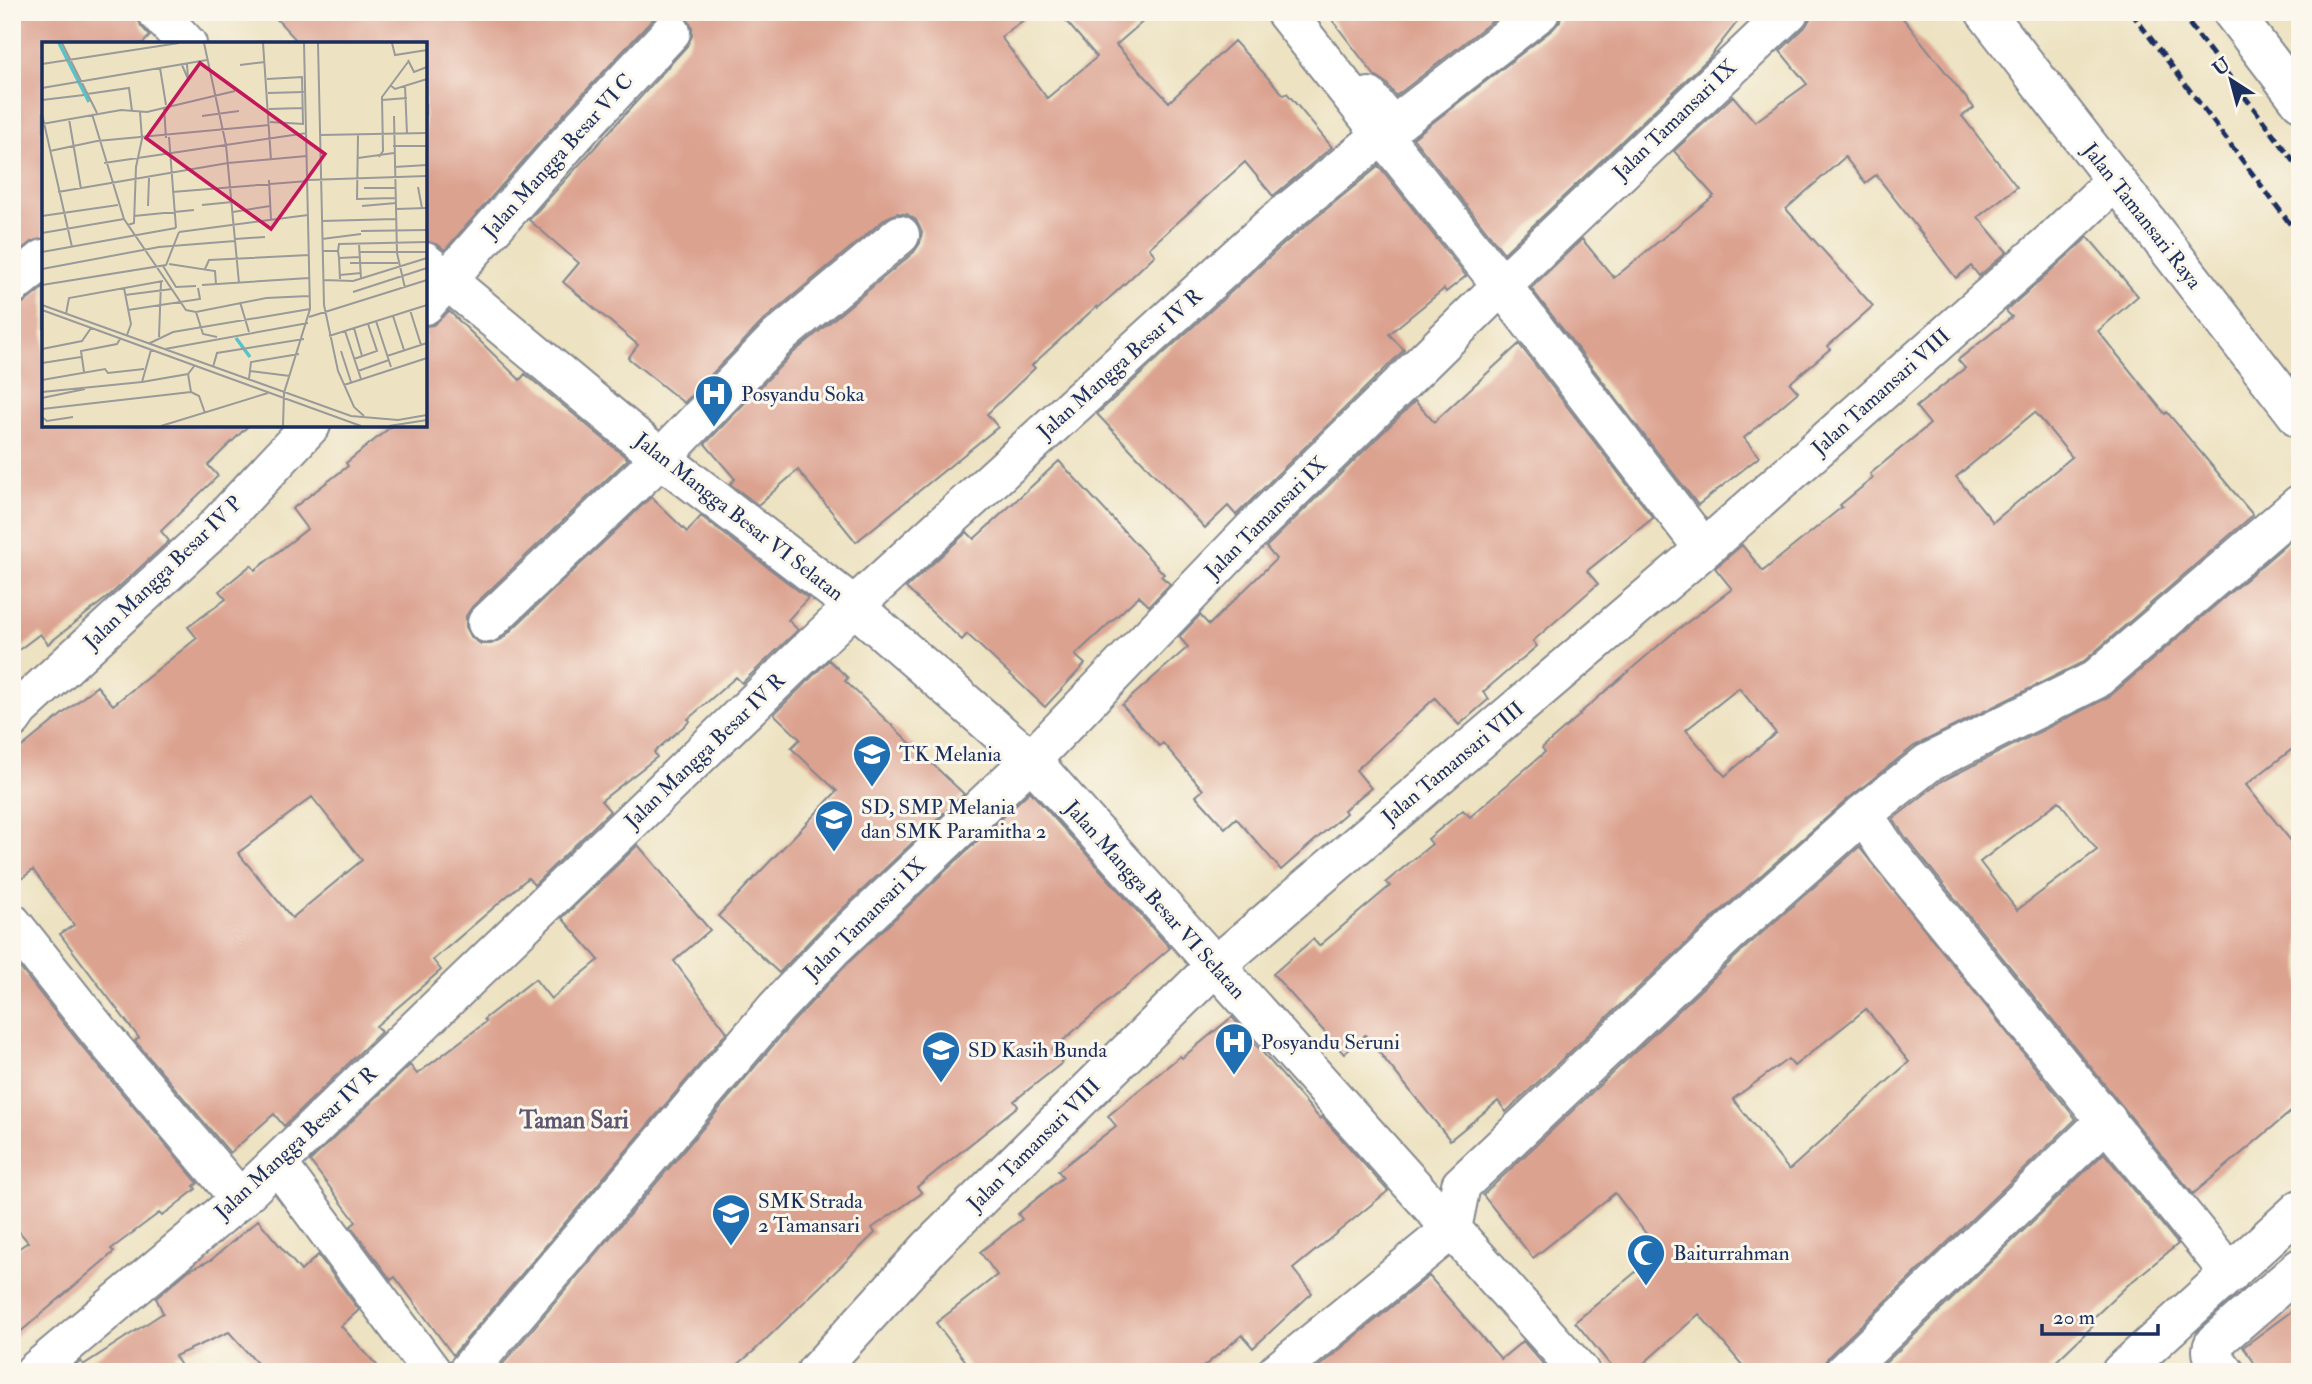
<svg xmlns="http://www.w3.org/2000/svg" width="2312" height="1384" font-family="'IM FELL Double Pica',serif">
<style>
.building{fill:#dca290;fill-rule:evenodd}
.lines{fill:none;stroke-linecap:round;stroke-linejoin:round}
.minor-casing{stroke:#848890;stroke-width:42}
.minor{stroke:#fff;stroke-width:38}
.rail{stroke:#1b2f5e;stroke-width:5;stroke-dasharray:10 5;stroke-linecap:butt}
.labels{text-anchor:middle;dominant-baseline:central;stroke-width:6;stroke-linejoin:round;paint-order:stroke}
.street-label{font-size:21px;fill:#1b2f5e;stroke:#fbf7ec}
.poi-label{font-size:21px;fill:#1b2f5e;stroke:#fbf7ec;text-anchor:start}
.quarter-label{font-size:24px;font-weight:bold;fill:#5f5770;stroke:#fbf7ec}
.inset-river{fill:none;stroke:#56c4ca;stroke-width:3.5}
.inset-road{fill:none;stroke:#999a99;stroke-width:2}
.view{fill:#c2185b;fill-opacity:0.15;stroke:#c2185b;stroke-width:3.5}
.inset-edge{fill:none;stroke:#1b2f5e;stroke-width:3.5}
</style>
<rect width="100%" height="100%" fill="#fbf7ec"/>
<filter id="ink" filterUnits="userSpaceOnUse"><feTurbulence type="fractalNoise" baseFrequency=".0143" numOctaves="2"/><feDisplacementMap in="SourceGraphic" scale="14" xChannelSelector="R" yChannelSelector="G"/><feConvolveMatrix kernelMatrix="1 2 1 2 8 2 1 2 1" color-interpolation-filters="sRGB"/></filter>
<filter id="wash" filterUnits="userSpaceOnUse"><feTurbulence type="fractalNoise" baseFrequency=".00686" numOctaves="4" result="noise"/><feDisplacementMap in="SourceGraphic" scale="28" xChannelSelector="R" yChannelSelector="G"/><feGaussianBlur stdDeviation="1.57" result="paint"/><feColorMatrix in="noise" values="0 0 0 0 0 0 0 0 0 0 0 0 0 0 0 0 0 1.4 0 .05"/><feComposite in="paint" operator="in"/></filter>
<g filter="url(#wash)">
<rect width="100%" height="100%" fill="#ede2c1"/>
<g id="blocks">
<!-- building -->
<path class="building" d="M12,12H136L141,26L150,36L142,44H44V238L31,242L12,257Z
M270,12H663L655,17L565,113L445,250L438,245L425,241V44H300Z
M679,12H1034L1001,37L1047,98L1097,57L1058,12H1154L1116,45L1169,102L1234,41L1284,95L1287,93L1332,147L1273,196L1245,162L1149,248L1155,255L1116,292L1098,308L1097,306L1032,365L1035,368L987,414L998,427L856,542L798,470L758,505L730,484L735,479L705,444L793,353L914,252L920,243L922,232L916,220L907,214L897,213L886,218L764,320L684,403L628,358L638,345L563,282L579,263L529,220L687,46L692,36V26L686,17Z
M1326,12H1504L1396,96L1386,83L1375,76Z
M1561,12H1745L1709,58L1504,253L1413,138L1553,29L1560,21Z
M1810,12H1898L1974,108L1962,116L2017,187L1978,217L2007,252L1979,276L1971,266L1956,278L1876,175L1865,183L1845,157L1786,209L1873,306L1828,346L1830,349L1790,383L1798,392L1744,438L1759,457L1698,505L1531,288L1582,239L1614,278L1714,196L1674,151L1733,96L1755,122L1807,84L1780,51L1805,27L1810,19Z
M1379,166L1466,276L1446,292L1444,289L1389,334L1404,350L1236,515L1228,506L1205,528L1097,414L1286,242Z
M2088,237L2138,296L2098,331L2165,414L2167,412L2253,515L2083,662L1914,746L1849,798L1716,915L1506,1112L1498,1101L1450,1140L1365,1035L1344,1054L1273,974L1313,939L1319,946L1390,886L1386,882L1432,844L1428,839L1463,810L1470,817L1545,752L1542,748L1580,715L1579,714L1673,633L1732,589L1715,568L1742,545L1763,571L1842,507L1840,505L1873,478L1870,474L1930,424L1916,407L1965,368L1958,360L2012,317L2006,311ZM2035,412L2072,457L1993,522L1956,477ZM1739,688L1776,733L1725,776L1686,730Z
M44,287V425H249L208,465L218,476L161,531L169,541L109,596L48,644L40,634L12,655V306L25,302Z
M449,311L520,380L525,374L628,459L472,607L466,616V627L472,638L481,644H491L502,639L651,497L687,532L701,516L808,598L788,620L798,630L742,683L736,677L688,719L690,721L654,752L657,757L601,801L610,811L534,885L528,878L433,960L441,970L376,1026L381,1032L284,1126L274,1114L230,1153L135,1041L139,1038L60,934L74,925L33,870L12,886V755L97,686L113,705L197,638L188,627L226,599L219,591L251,565L255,570L307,529L292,509L348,466L346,463L393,425H425V326L433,325ZM312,797L362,860L292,918L238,853Z
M1519,344L1653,518L1587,571L1598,584L1533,641L1537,646L1483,692L1489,699L1459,725L1435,698L1356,770L1371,788L1344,810L1346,813L1281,870L1236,818L1225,828L1196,796L1203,790L1163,743L1159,746L1122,705L1188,647L1179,637L1200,615L1209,625L1276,559L1266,547L1415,401L1434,422Z
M1059,461L1164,574L1161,576L1170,584L1149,606L1139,596L1075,655L1085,664L1045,707L967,634L962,640L906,588L967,532L974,539Z
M2290,541L2300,553V743L2246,785L2300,852V1104L2193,1194L1906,838L1893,819L1940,782L2109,697ZM2059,801L2097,850L2017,910L1980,862Z
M829,660L848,678L845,681L964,794L819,931L779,973L718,916L837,791L791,748L800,739L774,714Z
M1030,791L1170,948L1052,1050L1062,1063L1014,1101L1018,1106L917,1187L922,1193L872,1228L875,1233L755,1350L729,1372H496L792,1023L849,962Z
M638,845L710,930L674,961L727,1032L453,1355L395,1277L391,1280L351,1226L356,1222L310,1161L410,1065L417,1074L486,1022L484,1019L535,979L551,999L599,960L562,918Z
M1859,847L2076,1119L1829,1356L1823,1365V1372H1748L1699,1314L1634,1372H1616L1575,1322L1660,1252L1615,1193L1533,1258L1483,1195L1746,947ZM1866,1009L1909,1062L1789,1170L1733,1099L1788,1059L1794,1066Z
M12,958L82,1046L198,1183L194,1186L196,1189L162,1216L159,1213L111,1249L114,1252L12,1339V1253L28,1242L12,1223Z
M1232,1017L1320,1119L1322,1117L1388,1191L1293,1269L1312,1293L1253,1348L1242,1335L1197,1372H974L936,1323L997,1275L980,1252L1022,1219L1018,1214L1063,1177L1058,1171L1116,1126L1108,1116L1180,1056L1182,1058Z
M2104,1153L2178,1244L2129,1284L2090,1321L2094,1325L2045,1372H1876Z
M258,1220L301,1271L318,1255L359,1310L341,1326L383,1372H265L229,1332L175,1356L185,1372H68L81,1361L83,1365L163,1313L156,1298L189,1270L211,1260Z
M1429,1276L1501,1359L1523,1341L1550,1372H1312Z
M2300,1305V1372H2261L2243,1347Z"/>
</g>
</g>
<g filter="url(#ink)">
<use href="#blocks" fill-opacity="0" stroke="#848890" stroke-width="2"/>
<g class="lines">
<!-- minor casing -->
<g class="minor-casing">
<path id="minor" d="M157,12L187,44
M1285,12L1510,296L1704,549
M1985,12L2300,419
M2232,12L2300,101
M1369,97L1392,127L1540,12
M425,262L661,458L854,606L1031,760L1580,1372
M12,285L44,259
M425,305L581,128L671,32
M487,623L661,458L778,337L900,235
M12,719L19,709L208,535L311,425
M1863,814L1888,851L2230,1274
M12,923L99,1032L240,1199
M277,1163L432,1372
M34,1372L240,1199L854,606L1272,225L1382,135
M467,1372L776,1008L834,947L1031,760L1253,529L1501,286L1789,12
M816,1372L930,1247L1214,967L1704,549L2052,241L2115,181
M1277,1372L1452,1229L1461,1185L1731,931L1863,814L1928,763L2095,680L2300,504
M1844,1372L2107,1120
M2121,1372L2300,1209
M2225,1372C2217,1362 2207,1354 2215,1342L2300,1268"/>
</g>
<!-- minor -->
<use href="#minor" class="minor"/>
<!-- rail -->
<path class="rail" d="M2131,12L2300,237
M2180,12L2300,169"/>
</g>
</g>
<!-- icons -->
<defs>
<g id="hospital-pin" transform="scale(2.0125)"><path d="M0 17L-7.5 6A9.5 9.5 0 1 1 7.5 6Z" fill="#1f6fb2" stroke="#fbf7ec"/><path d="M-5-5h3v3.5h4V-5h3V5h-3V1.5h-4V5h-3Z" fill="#fff"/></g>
<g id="school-pin" transform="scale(2.0125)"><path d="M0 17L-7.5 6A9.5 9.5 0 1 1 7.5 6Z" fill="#1f6fb2" stroke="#fbf7ec"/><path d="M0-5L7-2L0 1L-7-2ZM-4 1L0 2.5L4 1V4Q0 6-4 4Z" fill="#fff"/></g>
<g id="mosque-pin" transform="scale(2.0125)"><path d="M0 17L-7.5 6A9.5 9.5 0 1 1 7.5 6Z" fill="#1f6fb2" stroke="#fbf7ec"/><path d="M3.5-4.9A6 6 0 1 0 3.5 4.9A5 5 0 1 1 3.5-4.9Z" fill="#fff"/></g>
</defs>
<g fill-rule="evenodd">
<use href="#hospital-pin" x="714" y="394"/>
<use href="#school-pin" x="872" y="754"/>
<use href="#school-pin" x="834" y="819"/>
<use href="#hospital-pin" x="1234" y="1042"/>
<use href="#school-pin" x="941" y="1050"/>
<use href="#school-pin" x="731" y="1213"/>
<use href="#mosque-pin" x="1646" y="1253"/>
</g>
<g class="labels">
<!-- street labels -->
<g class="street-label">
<text transform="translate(1675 120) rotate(-44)">Jalan Tamansari IX</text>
<text transform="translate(558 156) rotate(-48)">Jalan Mangga Besar VI C</text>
<text transform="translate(2142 216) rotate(52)">Jalan Tamansari Raya</text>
<text transform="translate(1120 364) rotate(-42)">Jalan Mangga Besar IV R</text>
<text transform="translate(1881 392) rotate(-42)">Jalan Tamansari VIII</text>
<text transform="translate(739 517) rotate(38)">Jalan Mangga Besar VI Selatan</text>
<text transform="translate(1266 518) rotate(-45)">Jalan Tamansari IX</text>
<text transform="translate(163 573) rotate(-44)">Jalan Mangga Besar IV P</text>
<text transform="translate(705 751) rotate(-44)">Jalan Mangga Besar IV R</text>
<text transform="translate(1453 763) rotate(-40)">Jalan Tamansari VIII</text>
<text transform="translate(1155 900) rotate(48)">Jalan Mangga Besar VI Selatan</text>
<text transform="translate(865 919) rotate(-45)">Jalan Tamansari IX</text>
<text transform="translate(296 1143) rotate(-43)">Jalan Mangga Besar IV R</text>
<text transform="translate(1034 1145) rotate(-45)">Jalan Tamansari VIII</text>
</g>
<!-- poi labels -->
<g class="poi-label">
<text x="741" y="394">Posyandu Soka</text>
<text x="899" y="754">TK Melania</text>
<text x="861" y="807">SD, SMP Melania<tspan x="861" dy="24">dan SMK Paramitha 2</tspan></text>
<text x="1261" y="1042">Posyandu Seruni</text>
<text x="968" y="1050">SD Kasih Bunda</text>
<text x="758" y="1201">SMK Strada<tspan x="758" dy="24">2 Tamansari</tspan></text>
<text x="1673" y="1253">Baiturrahman</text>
</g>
<!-- quarter labels -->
<g class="quarter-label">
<text x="574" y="1120">Taman Sari</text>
</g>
</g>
<!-- overview -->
<g transform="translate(42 42)">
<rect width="385" height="385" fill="#ede2c1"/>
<path class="inset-river" d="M17,1L47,60M194,296L208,315"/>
<path class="inset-road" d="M20,1L55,71M162,1L184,103L197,241M221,1L229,118M276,1L282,263L296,329L312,365L322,374M350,1L353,13L385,8M366,18L372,30L385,25M0,22L137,1M140,23L146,37L145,22M198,23L223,20M118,26L124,63M225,37L260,35L261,82M348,43L353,47L385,37M363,44L365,92M0,46L165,18M226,51L262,50M45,52L87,46L90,69M0,58L42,53M340,58L365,56M122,65L124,96M227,67L260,66M0,72L30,205M50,72L82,177L144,268L154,270L224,256L267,254M160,74L197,69M352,74L355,211L363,246M27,77L39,147M228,80L262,82M0,82L79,68L105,70L193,49M278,93L385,91M316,93L315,157L353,156M127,95L134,186M351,104H385M8,109L55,99L227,83M337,115L341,109L340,55L366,20M316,116L352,111M62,121L265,91M352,125L385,123M227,138L229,178M266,138L385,134M376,145L380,166M322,146H353M16,150L186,121L265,114M130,150L266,139M160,163L190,160M106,164L107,136M320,164L354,161M354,167L385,166M191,170L228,164M0,174L76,163M92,174L152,168M280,179L354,177M86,183L92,181L94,125L100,97L98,70M319,189L385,188M137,190L266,173M0,191L82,177M193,197L223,195M280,197L319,192M317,201L319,237M280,209H296L297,202L385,200M296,209L297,216L318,215M0,210L134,186M317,210H385M0,216V264M297,216L298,237M308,221H356M127,222L173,229L174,242M121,224L134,245L154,244M0,227L117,205L193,199M163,227L167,218L267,213M298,233L319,231M281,238L311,239L385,216M0,243L124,223L137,190M160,243L267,236M82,246L89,282L85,293M311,250L385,226M83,253L130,247M198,260L207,290M0,263L309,374L356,378L385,373M0,268L319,384M86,268L158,257L156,246M368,268L379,303M154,270L161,292L175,295M24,272L27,256L121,239M351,274L362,308M267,275L385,238M334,279L349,325M312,286L320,314M303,289L319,337M287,294L385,263M117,295L119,240M106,302L131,290L268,267M0,307L40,299L49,286M123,307L266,281M299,309L309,340M345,314L385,301M312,317L335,309L326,282M0,321L39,315M171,325L175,311L262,297M208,329L248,334M316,329L347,318M42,330L39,309L75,302L78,297M146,332L149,350L157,354L163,371M207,337L209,320L257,312M0,338L63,327L66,331L102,327M100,340L109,308M302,343L385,316M0,350L100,340L146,332L153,323M0,356L43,347M0,367L149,350M0,375L5,379L31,375M119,384L226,351M241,384L242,351L268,267L262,1M347,384L385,378"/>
<path class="view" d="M158,21L283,112L229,187L104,96Z"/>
<rect width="385" height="385" class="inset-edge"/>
</g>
<!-- margin -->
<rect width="2312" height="1384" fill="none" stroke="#fbf7ec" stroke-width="42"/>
<!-- north arrow -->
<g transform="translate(2231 80) rotate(324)" stroke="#fbf7ec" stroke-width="5" paint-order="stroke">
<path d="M0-5L12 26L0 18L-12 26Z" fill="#1b2f5e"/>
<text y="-10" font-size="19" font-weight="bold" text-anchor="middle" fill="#1b2f5e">U</text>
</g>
<!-- scale -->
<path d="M2042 1324v10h116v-10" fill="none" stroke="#1b2f5e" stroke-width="3.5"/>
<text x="2053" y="1324" font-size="21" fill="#1b2f5e" stroke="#fbf7ec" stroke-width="5" paint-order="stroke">20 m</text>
</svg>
